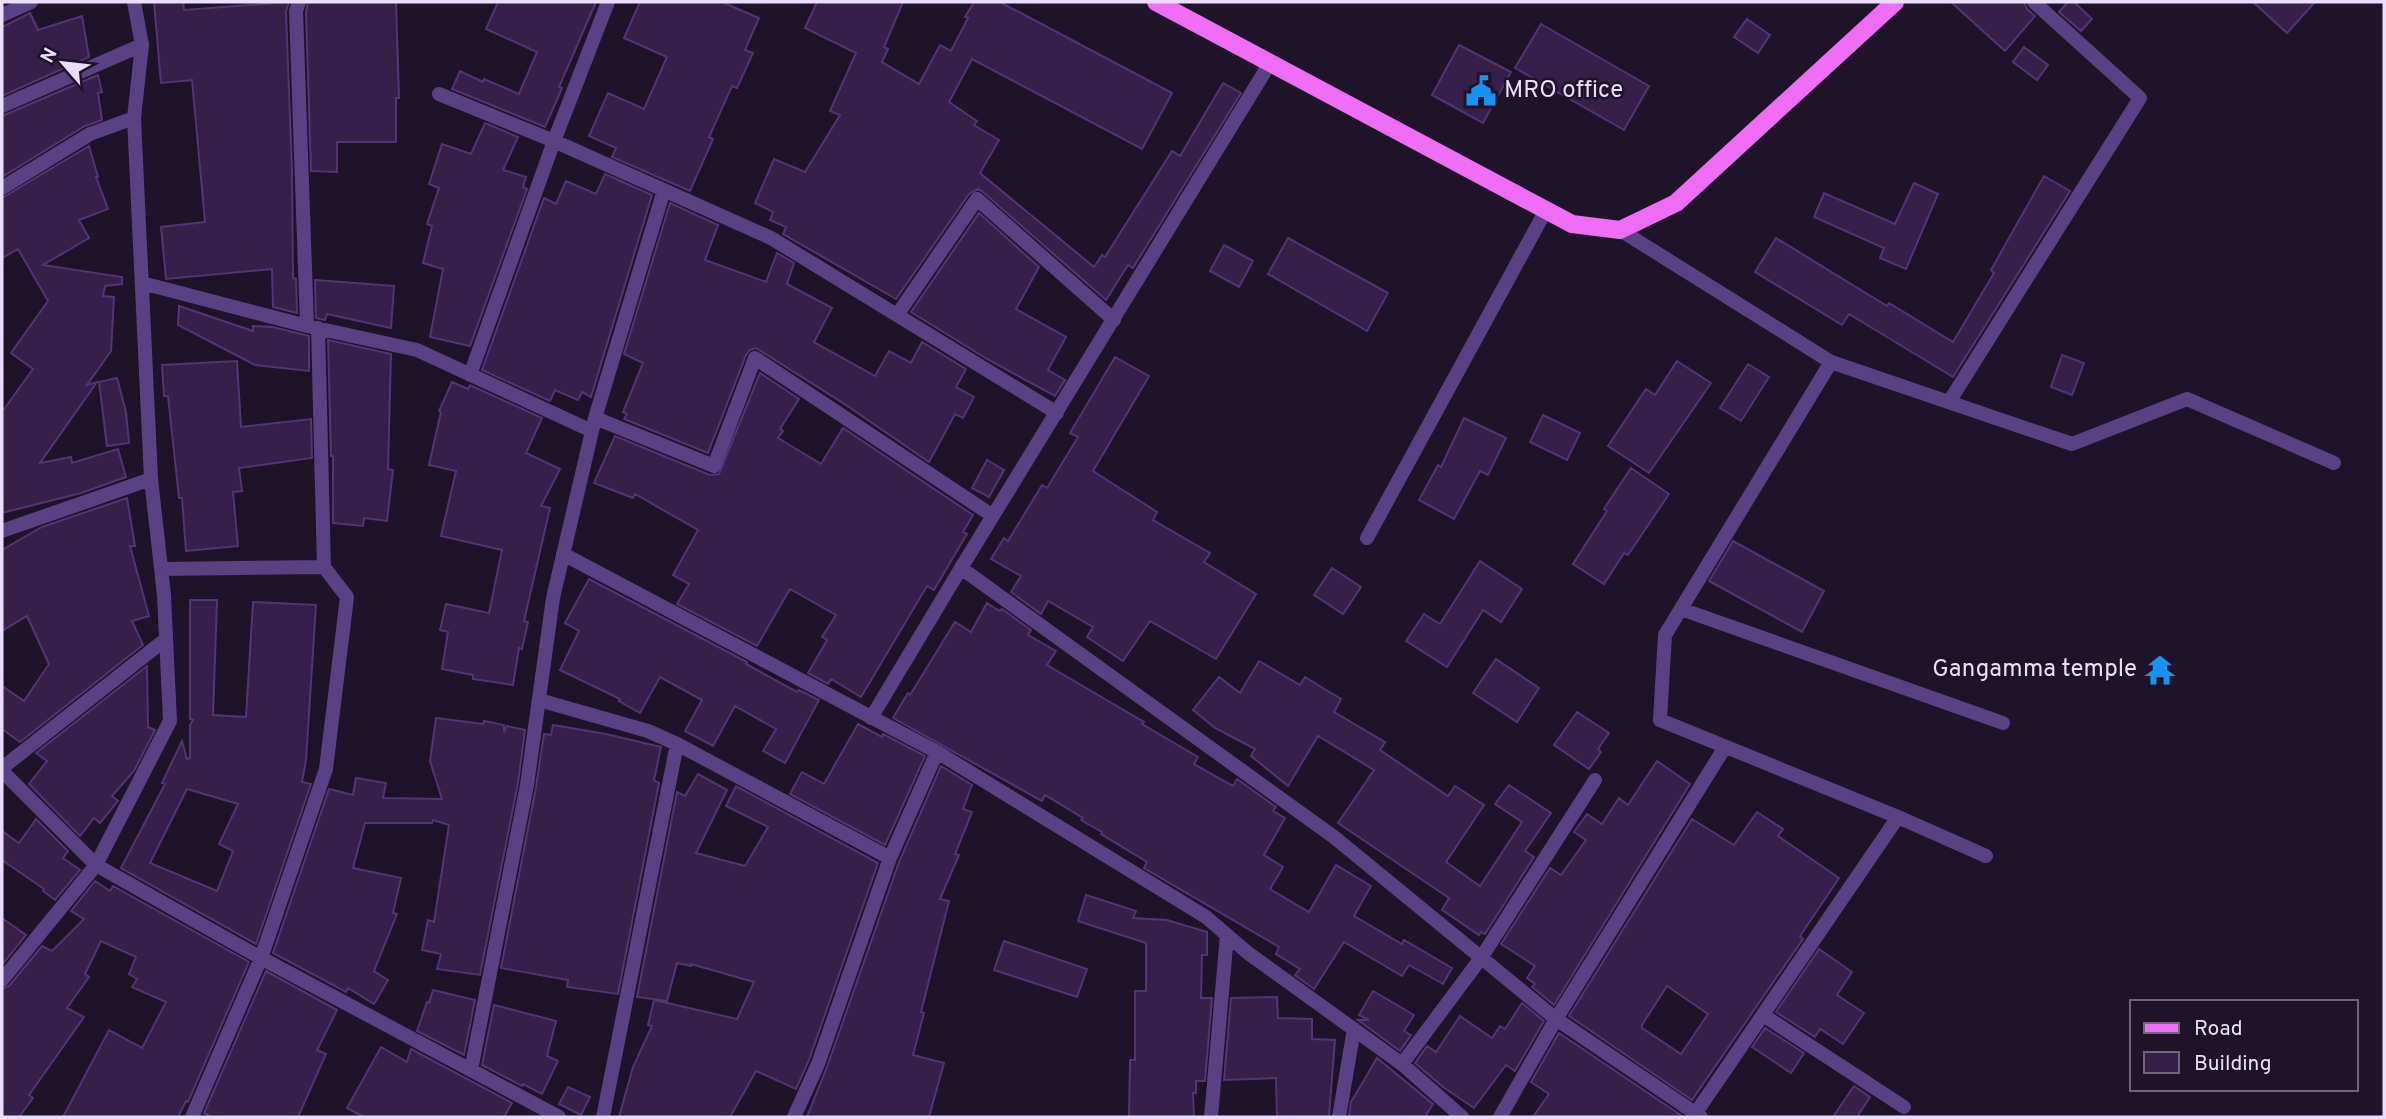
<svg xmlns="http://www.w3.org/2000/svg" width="2386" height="1119" font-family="Overpass,sans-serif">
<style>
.building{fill:#362049;stroke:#553473;stroke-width:2;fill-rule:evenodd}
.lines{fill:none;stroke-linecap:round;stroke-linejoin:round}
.street{stroke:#5a4184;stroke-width:14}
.primary{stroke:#ef6cf5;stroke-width:18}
.labels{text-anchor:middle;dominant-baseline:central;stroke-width:5;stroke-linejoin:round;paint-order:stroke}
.poi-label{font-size:24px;fill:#ebddfd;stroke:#1e1329;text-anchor:start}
</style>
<rect width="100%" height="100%" fill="#1e1329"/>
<!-- building -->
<path class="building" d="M154,2H183L184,10L289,2L286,11L292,171L293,278L296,279L297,313L273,307L272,269L166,279L161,227L205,222L192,80L161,83Z
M308,2H396L399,98H396V142H337V172L311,171L306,12Z
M498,2H596L559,87L562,88L545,127L452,89L460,71L483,82L484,79L519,94L537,52L486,29Z
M640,2H722L759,18L745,50L753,53L737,88L732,86L709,137L713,139L690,191L612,157L616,148L589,136L608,93L644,109L667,57L624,38Z
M817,2H903L884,47L888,49L882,62L919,84L940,45L951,51L968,18L965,17L974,2H1000L1172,93L1142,149L972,59L949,102L977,121L974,125L999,140L980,173L1094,267L1102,255L1105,257L1172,151L1180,156L1223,83L1241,93L1133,268L1128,265L1106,300L983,192L978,189L969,194L896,299L783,234L786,227L770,220L773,212L755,203L774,159L805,172L840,115L830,111L856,53L805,28Z
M1951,2H2024L2027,9L2035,16L2005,51Z
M2068,2H2074L2092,19L2081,31L2059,12Z
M2253,2H2315L2287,33Z
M30,13L38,30L82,16L89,57L2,96V27Z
M1747,19L1770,35L1758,53L1734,37Z
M1541,24L1649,86L1624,130L1515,68Z
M1459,45L1511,72L1483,123L1432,95Z
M2024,47L2048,65L2037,80L2013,62Z
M98,75L102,92L98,93L102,120L85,126L2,177V116Z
M485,123L518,137L503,170L526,177L523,187L527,189L470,346L430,337L443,269L423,263L432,226L427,224L439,188L429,184L442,144L471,154Z
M89,146L98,177H96L108,209L79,220L89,238L43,265L122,277V284L105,286L103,296L114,297L111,351L87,385L97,382L40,463L71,457L72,463L118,449L126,477L81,493L2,513V412L33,369L11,353L48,301L18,249L2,258V198Z
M605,174L652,195L591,397L582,392L578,400L555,390L550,401L482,370L544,198L556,204L566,181L596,194Z
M2044,176L2070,191L1953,377L1849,314L1842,325L1755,272L1776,238L1887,306L1889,303L1953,342L1994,273L1991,270Z
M1914,183L1938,194L1906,269L1880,258L1884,248L1814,217L1824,193L1895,224Z
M670,203L718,225L705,260L766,282L777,253L794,263L787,284L832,308L814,342L875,376L889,351L911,363L922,342L966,369L956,387L974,397L963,418L955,414L929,462L846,405L756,348L750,350L746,355L708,453L624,419L627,414L623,412L643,363L624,354Z
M979,213L1039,267L1016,309L1066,337L1048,370L1065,380L1055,396L987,359L911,312Z
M1288,238L1388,293L1367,331L1268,274Z
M1224,245L1253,261L1239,287L1210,271Z
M315,280L394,286L391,328L327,314L325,320L316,318Z
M179,306L253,331V326L273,327L309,336V371L255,365L178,325Z
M328,340L391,354L388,469L393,470L387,521L364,518L363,526L333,523V456H331Z
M2062,355L2084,363L2072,395L2051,387Z
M1115,357L1149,376L1093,471L1157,512L1153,520L1210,553L1204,562L1256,594L1216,659L1150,621L1123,661L1087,637L1093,627L1048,601L1041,614L1011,592L1021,576L991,559L1004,538L1008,541L1042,485L1047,488L1078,437L1070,433Z
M237,361L241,427L311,419L312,458L239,468L242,491L233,492L238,546L186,551L182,498H179L168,396H164L162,365Z
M1677,361L1711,383L1649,473L1608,446L1646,389L1655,395Z
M1748,364L1769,377L1741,421L1720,408Z
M760,373L799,399L780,429L783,431L778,438L821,464L843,428L973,515L963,532L967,534L934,590L927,586L861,697L831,679L828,684L808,673L827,640L822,637L836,615L790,589L757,646L677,604L689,584L673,575L698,530L635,494L633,498L594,483L615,436L710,475L719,474Z
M117,378L126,412L129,443L107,446L99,382Z
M452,382L468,389L470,385L542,418L526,453L560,469L541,506L550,508L524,621L528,622L522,649L519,648L513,685L473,679V675L442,669L448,632L440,630L446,604L489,613L502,550L441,536L456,471L429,465L441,412L439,411Z
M1543,415L1580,433L1567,460L1530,442Z
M1464,418L1506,438L1488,475L1480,471L1454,519L1419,500L1438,465L1441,467Z
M987,460L1004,470L989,497L972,488Z
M1631,468L1669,494L1628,555L1624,553L1604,584L1573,564L1607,511L1604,509Z
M127,498L135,546H130L149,616L132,621L143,645L20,742L2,729V686L24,701L49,664L27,616L2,631V550L42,527Z
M1733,541L1824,591L1802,632L1709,581Z
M1480,561L1522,589L1501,622L1483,610L1447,667L1406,641L1424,614L1440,624Z
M1332,568L1361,587L1343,614L1314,595Z
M589,579L747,662L746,664L797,692L799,690L819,700L785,763L763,751L776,729L735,706L713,746L685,731L702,700L660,677L640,713L619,701L620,699L560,670L579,631L565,623Z
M190,600H217L213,715L246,717L253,602L316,605L306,760L302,782L311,784L256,944L121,868L165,784L162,783L182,741L187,759L190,758V725L193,720L190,719ZM187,789L238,804L219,844L233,851L217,891L150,863Z
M987,603L1000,611L1002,609L1031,630L1028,635L1056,651L1047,665L1127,712L1144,722L1142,724L1198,757L1194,764L1233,786L1237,779L1276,807L1273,811L1285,818L1264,855L1283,867L1270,889L1309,912L1336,865L1371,886L1354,916L1402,944L1404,940L1452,968L1443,984L1409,965L1402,976L1344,942L1314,989L1295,975L1300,969L1276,954L1279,947L1144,868L1147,862L1101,834L1102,832L1081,820L1083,818L1045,795L1042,801L893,718L908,693L910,695L955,622L971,632Z
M1496,659L1539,688L1517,722L1473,693Z
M1259,661L1300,685L1305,677L1341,699L1334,712L1385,742L1380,750L1448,796L1455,786L1484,805L1446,862L1480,886L1522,822L1495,804L1509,785L1551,813L1525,851L1534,857L1485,934L1481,932L1479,935L1442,910L1449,898L1338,823L1374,770L1318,736L1288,786L1251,756L1255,749L1215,728L1193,710L1219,677L1240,693Z
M147,666L148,727L155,730L134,771L112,796L118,801L100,823L94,818L80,836L29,784L47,761L36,753Z
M1577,712L1609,733L1598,749L1601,752L1589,769L1554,745Z
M436,718L483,724L484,721L504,725V732L507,726L525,730L518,783L480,975L437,969L441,954L422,950L428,920L434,922L449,825L433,820L432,823H365L353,868L401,878L393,913L397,914L374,971L388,980L374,1004L348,988L346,992L273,953L329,789L353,795L356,778L386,783L383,798L442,799L430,761Z
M858,724L882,737L883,734L925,756L885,845L790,794L802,772L824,784Z
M553,725L606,734L661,747L654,780L659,783L618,994L567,987L568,980L501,968L536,787L544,734L551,735Z
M1657,761L1690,784L1554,1005L1532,987L1535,984L1527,978L1535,966L1501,944L1550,868L1561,875L1586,840L1574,832L1587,814L1602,824L1619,798L1628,805Z
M941,766L972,785L963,809L972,812L955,854L959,855L940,899L949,901L921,1012L924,1013L913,1055L944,1063L929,1117H807L827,1067L899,862Z
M698,774L727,790L696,853L745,866L768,827L726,806L736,786L878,863L809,1060L796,1089L756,1071L730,1117H619L633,1067L652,1026L648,1025L654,1000L737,1019L754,982L691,964V966L677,963L667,1001L637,997L677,792L685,796Z
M1757,812L1783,829L1778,836L1839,878L1800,936L1803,939L1692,1100L1569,1016L1692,819L1734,845ZM1667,986L1708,1014L1681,1054L1642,1028V1025Z
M36,819L68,851L63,858L80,870L55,900L43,891L44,889L2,860V831L19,843Z
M95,881L110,891L113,886L249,962L188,1102L186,1101L178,1117H63L109,1030L142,1048L166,1002L132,987L137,979L129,974L136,957L101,941L85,974L89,977L67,1008L84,1017L29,1095L33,1098L19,1117H2V989L9,986L42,946L52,951L84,919L71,911Z
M1086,895L1136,911L1133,918L1167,920L1207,932V955H1202L1201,998H1212L1205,1081H1196V1093H1193L1194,1117H1129L1130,1060H1135V991H1146V943L1078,921Z
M2,918L26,935L2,965Z
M1004,941L1087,969L1077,997L994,970Z
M1819,949L1852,972L1837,995L1864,1013L1843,1044L1820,1029L1815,1037L1776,1012Z
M266,971L337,1010L317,1050L326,1054L298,1117H212L204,1113Z
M433,990L475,1000L464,1055L417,1031L427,1002L429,1003Z
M1373,991L1414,1015L1404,1031L1411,1035L1400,1051L1358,1020H1369L1359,1015Z
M1277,997L1278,1018L1312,1019V1039L1335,1040L1329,1116L1277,1117L1276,1078L1224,1080L1231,998Z
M1522,1003L1544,1021L1515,1071L1506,1065L1474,1108L1443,1087L1415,1063L1427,1046L1436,1052L1460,1016L1492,1038L1500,1026L1505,1029Z
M494,1005L556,1021L547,1056L558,1061L542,1094L523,1084L522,1086L482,1065Z
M1765,1028L1804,1053L1791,1073L1752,1047Z
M1559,1033L1682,1116L1681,1117H1533L1549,1094L1531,1082Z
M381,1047L407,1062L411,1049L512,1103L504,1117H364L347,1108Z
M1377,1058L1433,1104L1425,1117L1349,1116L1351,1102Z
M1854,1086L1870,1097L1857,1117H1833Z
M568,1087L590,1097L581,1115L559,1104Z"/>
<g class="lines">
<!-- street -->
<path class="street" d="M134,2L142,45
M299,2L296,11L307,326
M2,15L31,2
M439,94L554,141L771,238L1057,413
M2,106L142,45L134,118
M2,188L90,134L134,118L151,479L164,595L170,721L96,865L2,980
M1620,230L1831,362L1665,635L1660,720L1898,817L1693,1117
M142,283L307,326L417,350L592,431L553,598L527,785L471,1070
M897,315L977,199L1114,320
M318,328L324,567
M1831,362L2072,444L2187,399L2334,463
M470,375L554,141L608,2
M1949,402L2140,98L2034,2
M595,418L664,190
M592,431L595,418L714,466L755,358L993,516
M2,531L151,479
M1367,538L1546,210
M563,554L937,752L1206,917L1248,953L1402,1064L1462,1117
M961,568L1270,63
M161,569L324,567L347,597L326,769L261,958L192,1117
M1681,609L2003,723
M539,700L648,731L677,744
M871,718L961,568L1334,837L1556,1019L1701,1117
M2,768L166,639
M2,771L96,865L261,958L559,1117
M1898,817L1986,856
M890,858L937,752
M1763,1015L1904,1107
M1402,1064L1481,958L1595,780
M603,1117L677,744L890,858L818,1064L794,1117
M1211,1117L1227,935
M1339,1117L1354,1029
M1500,1117L1556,1019L1725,747"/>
<!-- primary -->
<path class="primary" d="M1156,2L1572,224L1620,230L1676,203L1895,2"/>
</g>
<!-- icons -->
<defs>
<g id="civic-bare" transform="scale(2.415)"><path d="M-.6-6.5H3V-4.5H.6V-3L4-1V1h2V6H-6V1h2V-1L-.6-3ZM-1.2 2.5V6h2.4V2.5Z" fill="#1792ef" stroke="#1e1329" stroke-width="2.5" paint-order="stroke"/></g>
<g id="temple-bare" transform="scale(2.415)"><path d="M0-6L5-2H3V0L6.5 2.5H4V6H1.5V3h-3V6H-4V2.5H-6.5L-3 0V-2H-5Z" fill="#1792ef" stroke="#1e1329" stroke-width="2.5" paint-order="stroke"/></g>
</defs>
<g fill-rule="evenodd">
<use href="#civic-bare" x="1481" y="91"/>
<use href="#temple-bare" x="2160" y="670"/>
</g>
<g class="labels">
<!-- poi labels -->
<g class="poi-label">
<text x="1504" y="91">MRO office</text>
<text x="2137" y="670" text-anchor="end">Gangamma temple</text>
</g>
</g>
<!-- border -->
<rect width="2386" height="1119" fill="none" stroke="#ebddfd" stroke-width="7"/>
<!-- legend -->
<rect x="2130" y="1000" width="228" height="91" fill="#1e1329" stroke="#70647e" stroke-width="2"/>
<rect x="2144" y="1023" width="35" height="10" fill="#ef6cf5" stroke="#70647e" stroke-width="2"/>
<text x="2194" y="1035" font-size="21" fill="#ebddfd">Road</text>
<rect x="2144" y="1052" width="35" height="21" fill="#362049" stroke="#70647e" stroke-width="2"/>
<text x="2194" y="1070" font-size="21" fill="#ebddfd">Building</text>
<!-- north arrow -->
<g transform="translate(63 63) rotate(298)" stroke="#1e1329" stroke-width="5" paint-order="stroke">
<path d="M0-5L12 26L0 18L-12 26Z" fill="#ebddfd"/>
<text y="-10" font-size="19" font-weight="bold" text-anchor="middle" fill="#ebddfd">N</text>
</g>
</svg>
